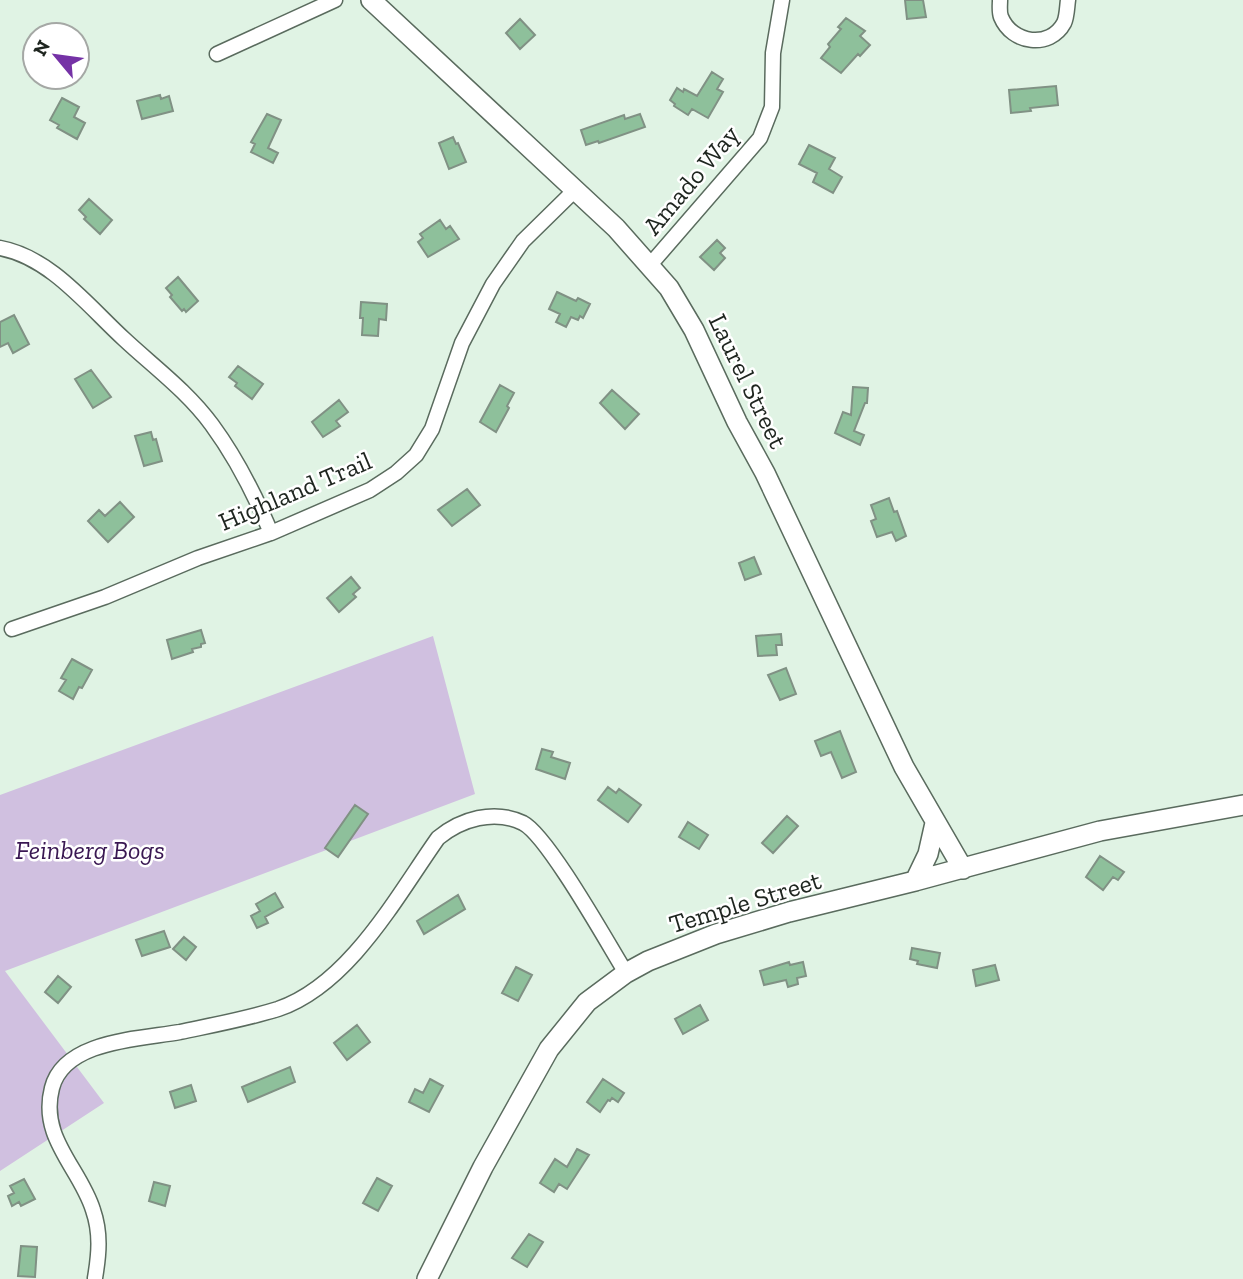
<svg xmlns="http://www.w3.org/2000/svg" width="1243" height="1279" font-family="'Zilla Slab',serif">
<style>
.green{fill:#d0c0e0}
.building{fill:#8ec09b;stroke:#809184;stroke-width:2}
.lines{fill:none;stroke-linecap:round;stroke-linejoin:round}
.street-casing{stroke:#5a6b5e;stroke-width:17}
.secondary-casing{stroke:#5a6b5e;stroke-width:22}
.street{stroke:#fff;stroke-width:14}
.secondary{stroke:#fff;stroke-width:19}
.labels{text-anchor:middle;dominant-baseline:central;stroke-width:5;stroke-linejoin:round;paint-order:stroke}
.street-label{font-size:26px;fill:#1e251f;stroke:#fff}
.park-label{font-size:26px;font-style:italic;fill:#391752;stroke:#fff}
</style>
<rect width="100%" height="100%" fill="#e0f3e4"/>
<!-- green -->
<path class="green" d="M433,636L475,794L5,971L104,1103L0,1171V795Z"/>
<!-- building -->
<path class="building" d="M905,0H923L926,17L907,19Z
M846,18L865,31L860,36L870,45L860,56L858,54L841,73L821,58L830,47L828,44L841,29L838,27Z
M520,19L535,35L520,49L506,33Z
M712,72L723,79L717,89L723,92L708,118L692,109L688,115L674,106L675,104L670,100L677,88L683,92L684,89L697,96Z
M1056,86L1058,105L1030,108L1031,111L1011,113L1009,90Z
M160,95L161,99L169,96L173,111L142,119L137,101Z
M62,98L79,107L74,117L85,123L77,139L57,128L59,125L50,120Z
M267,114L281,120L268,148L278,153L273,163L251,152L255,144L251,142Z
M640,114L645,127L599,143L598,141L586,145L581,130L624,115L625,119Z
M453,137L456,144L458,143L466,162L449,169L439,143Z
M809,145L835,158L829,169L842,177L833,193L813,182L817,173L799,164Z
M89,199L112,220L100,234L84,219L86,217L79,210Z
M440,220L446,229L450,226L459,239L428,257L418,242L423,238L420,234Z
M717,240L725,248L720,253L725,258L714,270L700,257Z
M178,277L198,301L186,312L184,309L182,311L170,297L172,295L166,288Z
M557,292L576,301L578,298L590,304L583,318L580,316L578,320L571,317L566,327L556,322L560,314L549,309Z
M361,302L387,304L386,320L379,319L378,336L362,335L363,318H360Z
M14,315L29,344L13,353L8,343L0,347V322Z
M238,366L263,384L252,399L235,386L237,383L229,377Z
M91,370L111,397L93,408L75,379Z
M500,385L514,393L507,406L509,408L496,432L480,422Z
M853,387L868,388L867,403H865L854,431L864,435L860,445L835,433L843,412L851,415Z
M612,390L639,414L625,429L600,403Z
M339,400L348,412L336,421L340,426L323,437L312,422Z
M151,432L153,440L156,439L162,461L144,466L135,436Z
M467,489L480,505L452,526L438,510Z
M889,498L894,512L897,511L906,536L896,541L892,532L877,537L871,521L876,519L871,505Z
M120,502L134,517L108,542L88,521L99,510L105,516Z
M754,557L761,574L745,580L739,563Z
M351,577L360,588L353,594L356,597L339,612L327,598Z
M201,630L205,643L201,644V647L192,649L193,652L172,659L167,640Z
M781,634L782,645H776L777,655L758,656L756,636Z
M72,659L92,670L82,688L79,687L73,699L59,691L66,680L61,678Z
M786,668L796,694L780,700L768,675Z
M840,731L856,772L842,778L831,752L821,756L815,741Z
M542,749L553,752L551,757L570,763L565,779L536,769Z
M608,787L616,793L619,789L641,805L628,822L598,800Z
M355,805L368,814L338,857L325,848Z
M787,816L798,826L773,853L762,843Z
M688,822L708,835L699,849L679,837Z
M1100,856L1124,872L1118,880L1113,877L1103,890L1086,877Z
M275,893L283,907L265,917L268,923L257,928L251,916L260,911L256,904Z
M458,895L465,909L424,934L417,921Z
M164,931L170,947L142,956L136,940Z
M184,937L196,947L186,960L173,949Z
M912,948L940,953L937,968L917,964L918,961L910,959Z
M789,962L790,965L803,962L806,976L797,978L798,984L788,987L786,980L764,985L760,971Z
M995,965L999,980L976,986L973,970Z
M516,967L532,975L518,1001L502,993Z
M58,976L71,987L58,1003L45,992Z
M700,1005L708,1020L683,1034L675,1019Z
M357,1025L370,1042L347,1060L334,1043Z
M290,1067L295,1082L248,1102L242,1087Z
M430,1079L443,1086L429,1112L409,1102L415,1089L423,1093Z
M603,1079L624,1093L618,1102L612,1098L610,1101L608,1100L600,1112L587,1102Z
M191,1085L196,1101L175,1108L170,1092Z
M577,1149L589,1155L567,1189L559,1184L554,1192L540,1183L555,1159L567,1167Z
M377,1178L392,1186L378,1211L363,1203Z
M24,1179L35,1199L21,1206L19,1202L12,1206L8,1196L14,1193L10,1186Z
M154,1182L170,1186L165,1206L149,1201Z
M529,1234L543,1242L527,1267L512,1258Z
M21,1246L37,1247L35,1277L18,1276Z"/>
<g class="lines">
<!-- street casing -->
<g class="street-casing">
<path id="street" d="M1000,0C1000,5 999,12 1001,17C1012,44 1050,49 1064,23C1067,17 1067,7 1068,0
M217,54L335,0
M0,248C50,257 88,306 124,339C154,367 187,391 212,425C237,459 255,495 271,533
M650,265L760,138L772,107L773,53L782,0
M12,629L105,597L198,558L271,533L370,490L396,473L416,455L432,429L462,343L493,284L523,241L575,190
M95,1278C99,1254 101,1233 93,1210C80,1168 39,1138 52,1088C64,1040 141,1039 180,1032C213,1025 246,1019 278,1009C349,985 397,896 438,838C461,819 494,809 523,823C548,836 608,944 626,973"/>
</g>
<!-- secondary casing -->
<g class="secondary-casing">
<path id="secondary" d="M371,0L616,228L669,288L694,330L737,422L765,473L904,767L963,869
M915,881L928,854L935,823
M427,1279L483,1167L549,1049L587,1002L626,973L648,961L716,934L789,912L915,881L1100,831L1243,805"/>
</g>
<!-- street -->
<use href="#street" class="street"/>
<!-- secondary -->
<use href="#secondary" class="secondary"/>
</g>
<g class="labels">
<!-- street labels -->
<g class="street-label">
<text transform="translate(691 180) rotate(-50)">Amado Way</text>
<text transform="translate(748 381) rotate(64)">Laurel Street</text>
<text transform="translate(295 491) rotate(-23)">Highland Trail</text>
<text transform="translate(745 902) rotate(-17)">Temple Street</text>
</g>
<!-- park labels -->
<g class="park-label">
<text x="90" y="850">Feinberg Bogs</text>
</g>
</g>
<!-- north arrow -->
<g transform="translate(56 56) rotate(299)"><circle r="33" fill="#ffffff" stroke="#a5a8a5" stroke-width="2"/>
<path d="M0-5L12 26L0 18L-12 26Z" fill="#7532a6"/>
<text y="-10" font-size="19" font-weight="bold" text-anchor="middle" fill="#1e251f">N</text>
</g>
</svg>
